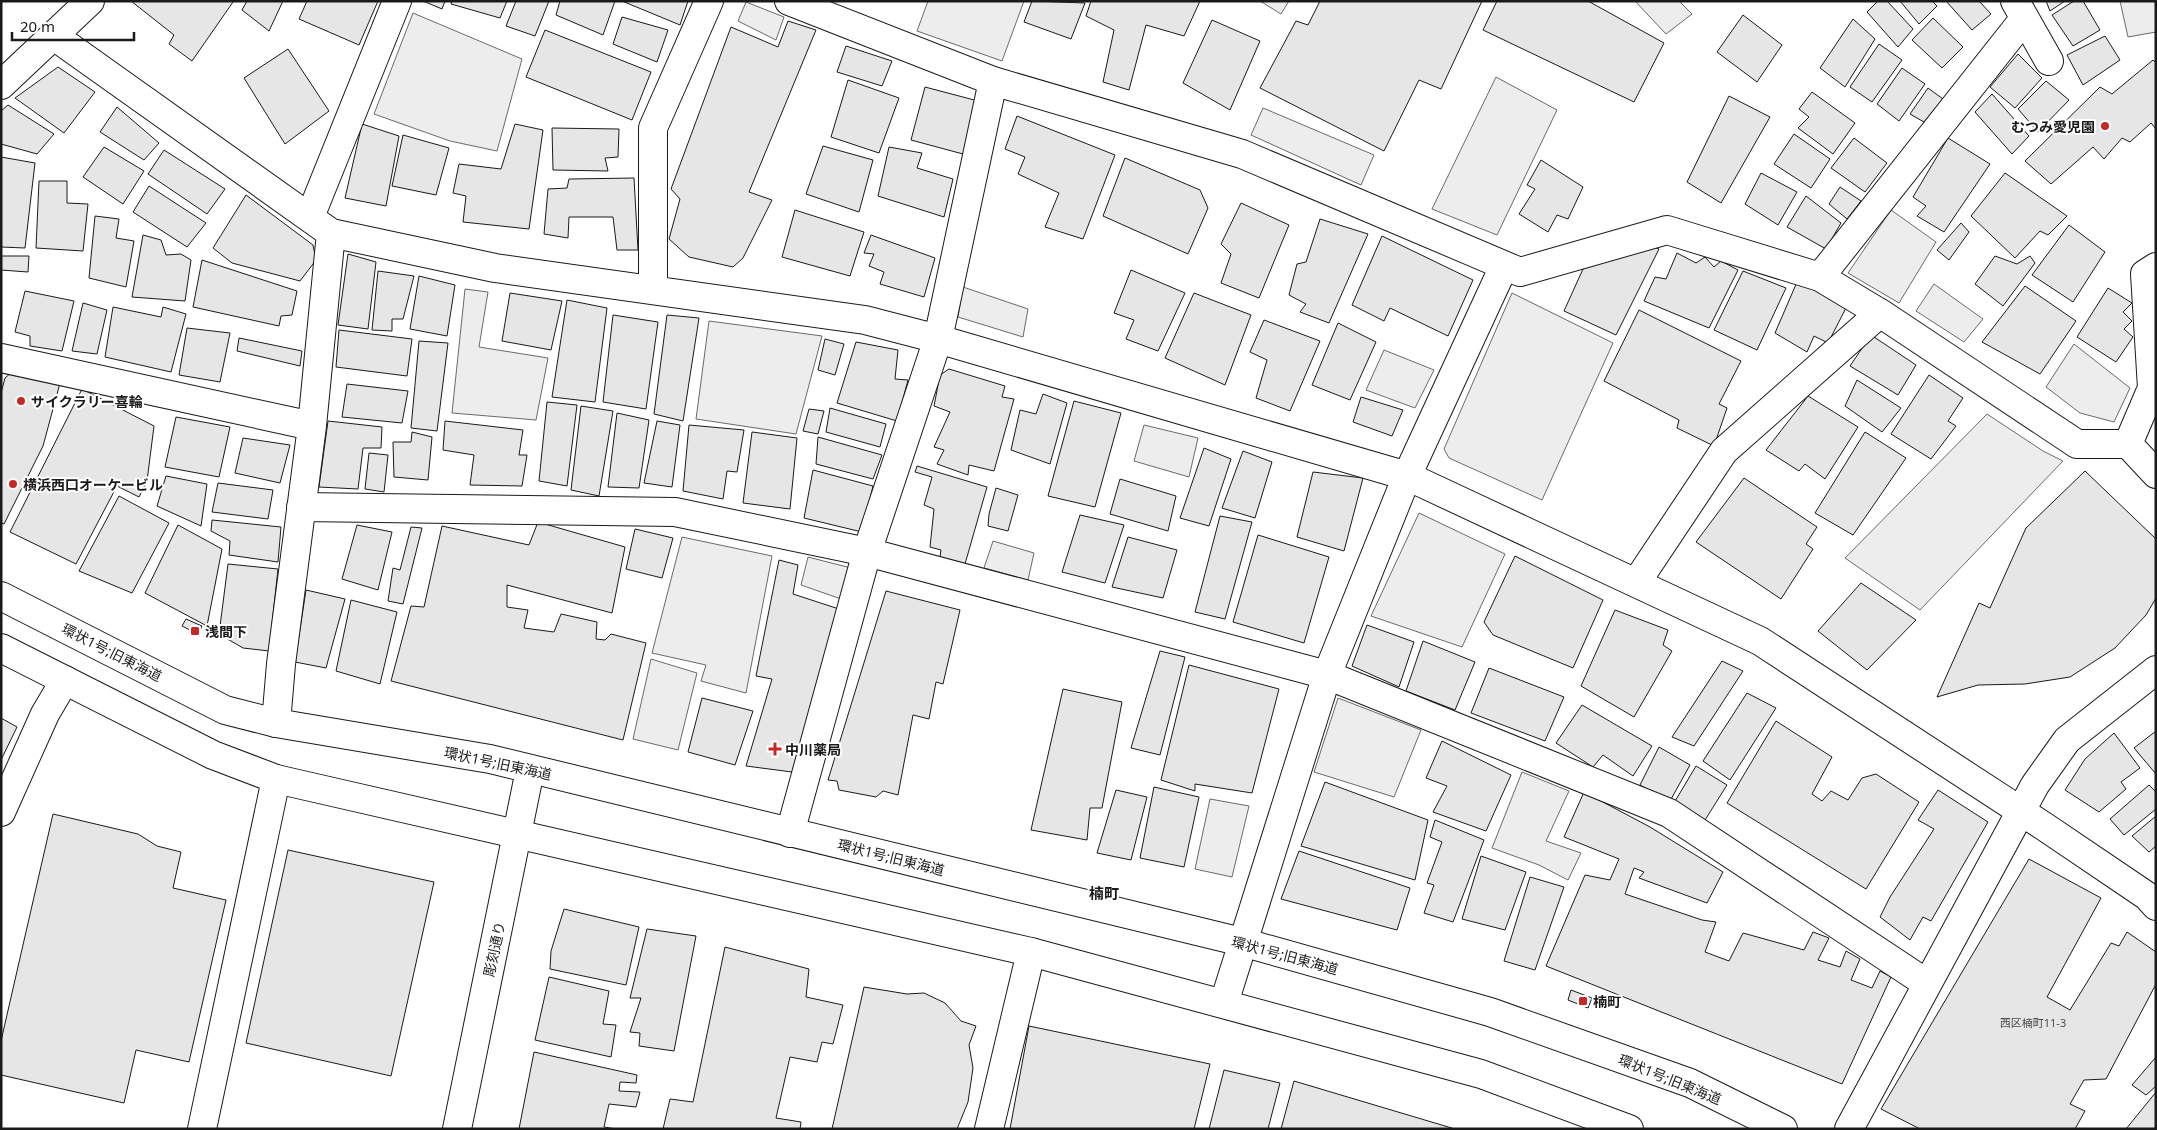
<svg xmlns="http://www.w3.org/2000/svg" width="2157" height="1130" font-family="'Noto Sans','Noto Sans JP',sans-serif">
<style>
.built{fill:#ededed;stroke:#6a6a6a}
.building{fill:#e6e6e6;stroke:#1a1a1a}
.lines{fill:none;stroke-linecap:round;stroke-linejoin:round}
.minor-casing{stroke:#1a1a1a;stroke-width:30}
.major-casing{stroke:#1a1a1a;stroke-width:30}
.minor{stroke:#fff;stroke-width:28}
.major{stroke:#fff;stroke-width:28}
.poi-dot{fill:#c62828;stroke:#fff;stroke-width:2}
.labels{text-anchor:middle;dominant-baseline:central;stroke-width:4;stroke-linejoin:round;paint-order:stroke}
.number-label{font-size:11px;fill:#4d4d4d}
.poi-label{font-size:14px;font-weight:bold;fill:#1a1a1a;stroke:#fff;text-anchor:start}
.street-label{font-size:14px;fill:#1a1a1a;stroke:#fff}
.neighbourhood-label{font-size:15px;font-weight:bold;fill:#1a1a1a;stroke:#fff}
</style>
<rect width="100%" height="100%" fill="#fff"/>
<!-- built -->
<path class="built" d="M928,1H1024L1002,61L917,31Z
M1260,1H1289L1281,14Z
M1635,1H1679L1692,14L1666,34Z
M2120,1H2156V32L2128,37Z
M746,2L784,17L776,40L738,21Z
M413,13L522,59L497,151L450,141L374,114Z
M1496,77L1557,110L1497,235L1432,209Z
M1263,108L1374,155L1361,185L1251,135Z
M1891,210L1936,242L1899,303L1848,273Z
M1934,284L1983,319L1964,342L1916,311Z
M963,287L1028,309L1023,337L958,317Z
M465,289L488,292L479,347L548,358L536,420L452,413Z
M1512,293L1613,343L1542,500L1449,458L1444,449Z
M709,321L822,336L796,434L696,419Z
M2074,344L2130,388L2114,422L2080,413L2046,387Z
M1384,350L1434,370L1415,408L1366,390Z
M1987,414L2043,451L2063,461L1920,610L1845,558Z
M1144,425L1198,438L1189,477L1134,461Z
M1419,513L1505,554L1462,647L1371,616Z
M682,537L772,556L746,693L701,681L706,665L652,653Z
M993,541L1034,553L1028,580L984,568Z
M808,557L851,568L844,600L801,585Z
M651,659L697,673L678,750L633,739Z
M1338,698L1421,730L1394,797L1314,772Z
M1522,772L1569,791L1546,841L1581,853L1568,880L1539,865L1492,848Z
M1210,799L1249,806L1232,877L1195,869Z"/>
<!-- building -->
<path class="building" d="M131,1H233V2L192,61L169,44L174,35Z
M247,1H283L269,31L242,10Z
M307,1H378L359,45L299,19Z
M423,1H445L442,9Z
M452,1H507L500,18L451,4Z
M516,1H549L535,36L506,26Z
M560,1H615L603,35L556,15Z
M622,1H688L680,25Z
M1032,1L1085,3L1071,39L1024,22Z
M1091,1H1200L1184,36L1146,25L1129,90L1103,82L1114,30L1086,16Z
M1320,1H1482L1441,89L1419,80L1384,151L1260,88L1296,21L1308,25Z
M1497,1H1588L1664,43L1634,102L1483,30Z
M1878,1H1887L1913,29L1898,47L1867,12Z
M1900,1H1932L1937,6L1919,24Z
M1946,1H1979L1991,14L1972,30Z
M2046,1H2065L2050,11Z
M2074,1H2083L2100,30L2073,46L2052,15Z
M1743,15L1782,45L1757,82L1717,52Z
M622,17L668,30L657,62L613,44Z
M1933,18L1963,47L1942,68L1912,40Z
M1853,19L1875,39L1845,87L1820,68Z
M1212,20L1260,41L1230,110L1183,83Z
M788,21L816,30L749,192L772,200L743,258L733,267L689,257L669,239L680,199L671,189L731,27L778,47Z
M545,30L651,72L632,120L526,77Z
M2105,36L2120,60L2083,85L2067,55Z
M1879,44L1902,60L1872,102L1850,87Z
M846,46L892,61L882,86L837,72Z
M288,49L329,111L285,144L244,78Z
M2018,54L2042,78L2015,108L1990,87Z
M2153,60L2156,63V129L2151,123L2130,142L2122,138L2104,159L2093,147L2051,184L2025,161L2100,87L2112,94Z
M58,67L95,92L64,133L15,98Z
M1902,68L1925,84L1899,121L1877,104Z
M848,80L899,98L879,153L831,137Z
M2046,81L2069,100L2038,132L2018,109Z
M925,87L978,101L963,154L911,140Z
M1928,88L1943,99L1924,122L1910,114Z
M1812,92L1855,123L1833,154L1798,128L1809,117L1799,109Z
M1992,94L2029,136L2012,154L1975,112Z
M1729,96L1770,117L1721,203L1687,182Z
M8,105L54,134L37,154L1,144V111Z
M117,107L159,143L144,160L100,132Z
M1017,116L1115,155L1083,239L1045,227L1059,193L1018,174L1025,157L1005,149Z
M362,124L399,136L386,206L345,198Z
M515,124L543,130L529,229L463,222L466,196L453,193L459,164L501,169Z
M552,128L619,129L618,157L605,158L608,171L553,170Z
M1794,134L1830,159L1811,188L1774,164Z
M403,135L449,148L436,195L392,186Z
M1854,138L1887,163L1865,192L1831,168Z
M1948,138L1990,164L1944,232L1917,216L1926,206L1913,197Z
M823,146L873,160L859,212L806,194Z
M104,147L144,171L123,204L83,177Z
M889,147L922,153L917,168L953,179L944,217L878,196Z
M164,150L225,189L207,214L148,174Z
M1,157L35,163L25,248L1,247Z
M1125,158L1200,190L1208,208L1188,254L1103,216Z
M1541,160L1583,187L1568,219L1557,215L1548,232L1519,214L1535,189L1527,185Z
M1761,173L1797,192L1778,225L1745,204Z
M2005,173L2067,216L2048,235L2040,231L2015,258L1971,216Z
M634,178L638,250H617L613,217H569L568,238L544,234L548,189L567,188L569,179Z
M39,181H67V203L88,204L83,251L36,248Z
M149,186L206,223L187,247L133,212Z
M1840,187L1861,201L1847,219L1829,204Z
M246,195L313,245L316,260L300,281L232,263L213,248Z
M1806,196L1841,223L1826,249L1787,227Z
M1241,203L1289,225L1259,298L1221,283L1231,254L1221,244Z
M795,210L864,232L850,276L782,257Z
M95,216L119,219L116,238L134,241L126,287L89,278Z
M1320,219L1368,234L1329,323L1300,312L1306,304L1289,295L1297,264L1306,262Z
M1961,223L1969,232L1949,260L1937,250Z
M2069,225L2105,252L2073,302L2032,275Z
M143,235L161,240L166,255L181,254L191,260L185,301L132,297Z
M871,235L935,258L924,297L880,284L884,272L869,266L874,254L864,253Z
M1382,236L1473,280L1448,336L1390,308L1384,321L1352,305Z
M1651,246L1659,249L1616,335L1564,311L1583,269Z
M1677,253L1696,263L1705,257L1714,267L1721,261L1738,270L1709,328L1644,301L1655,277L1666,279Z
M348,254L376,262L368,329L338,325Z
M1,256H29L28,272L1,270Z
M1995,256L2017,264L2030,256L2035,263L2003,306L1975,284Z
M202,260L297,291L292,315L281,316L279,326L193,307Z
M1131,270L1185,293L1158,351L1126,339L1134,320L1114,313Z
M378,271L414,276L403,319H392V331L372,330Z
M1743,271L1786,288L1757,350L1714,330Z
M419,276L455,285L447,336L410,329Z
M1797,282L1848,304L1828,343L1814,336L1807,352L1775,333Z
M2025,286L2076,321L2040,374L1982,342Z
M2108,288L2132,303L2123,312L2132,321L2124,329L2133,337L2116,362L2077,337Z
M25,291L74,301L62,351L30,346V336L15,332Z
M510,293L562,301L551,350L502,341Z
M1194,293L1251,315L1225,385L1165,358Z
M567,300L607,308L595,402L552,397Z
M83,303L107,310L97,354L72,351Z
M113,307L161,317L163,307L186,314L171,372L105,357Z
M1639,310L1741,361L1719,404L1727,408L1714,446L1677,428L1679,420L1604,381Z
M613,315L658,322L646,409L603,402Z
M667,315L699,318L683,421L654,414Z
M1264,320L1320,341L1290,411L1256,398L1267,360L1250,352Z
M1338,323L1376,342L1350,400L1312,385Z
M187,328L230,333L220,382L179,375Z
M339,330L412,339L407,376L336,367Z
M1871,335L1916,365L1898,395L1850,366Z
M239,338L302,351L300,366L237,351Z
M825,339L844,344L835,375L818,370Z
M419,341L448,343L437,431L411,428Z
M856,342L898,350L895,379L908,380L897,421L837,403Z
M949,369L1005,386L1002,397L1014,399L994,471L969,465L968,475L937,464L944,450L934,447L950,412L934,406L940,375Z
M12,372L60,383L43,446L4,524L1,523V393L5,378Z
M1929,375L1963,398L1948,421L1956,426L1931,459L1891,434Z
M1857,380L1901,408L1882,432L1845,406Z
M347,384L408,391L402,423L342,417Z
M82,389L154,426L147,481L139,497L117,486L76,564L10,532Z
M1043,394L1067,403L1050,464L1011,450L1020,410L1036,414Z
M1808,396L1858,427L1825,479L1805,464L1799,471L1766,450Z
M1361,397L1403,410L1392,436L1353,422Z
M1074,401L1121,413L1095,507L1048,496Z
M547,402L577,405L567,486L539,481Z
M581,406L613,411L599,496L571,490Z
M830,408L886,424L880,447L826,432Z
M809,409L824,411L818,434L803,431Z
M617,413L649,420L639,488L608,487Z
M176,417L230,427L219,477L165,467Z
M328,421L382,427L381,448H363L358,489L319,487Z
M445,421L523,430L519,455H527L522,486L470,485L474,455L443,450Z
M657,421L680,425L672,487L644,483Z
M689,425L744,430L737,472L727,471L723,499L683,491Z
M412,432L432,437L428,480L394,477L393,442H411Z
M752,432L797,438L790,509L743,503Z
M1865,432L1906,458L1853,535L1815,513Z
M818,437L882,455L873,479L816,464Z
M243,438L290,445L280,483L235,473Z
M1204,448L1231,459L1209,526L1180,518Z
M1243,451L1272,462L1255,518L1222,508Z
M369,453L388,455L384,492L365,489Z
M917,466L987,487L965,564L940,557L941,550L930,547L934,509L924,505L932,477L915,472Z
M813,470L873,486L862,532L804,518Z
M2085,471L2156,539V598L2146,615L2115,648L2070,677L2025,684L1978,685L1937,697L1979,603L1990,608L2026,528Z
M1313,472L1363,478L1344,551L1297,537Z
M166,476L207,484L201,526L157,506Z
M1744,478L1817,527L1806,544L1813,549L1781,599L1696,542Z
M1120,479L1176,496L1168,531L1110,514Z
M218,483L273,490L268,519L212,512Z
M996,488L1018,495L1008,531L988,526L989,514Z
M119,496L169,523L132,593L79,571Z
M1080,515L1124,525L1105,583L1062,572Z
M1220,516L1252,522L1225,619L1195,612Z
M212,520L281,527L278,562L229,555L230,541L211,531Z
M538,522L625,547L612,613L507,585V607L528,610L524,628L554,632L561,614L597,622L596,639L605,640L611,634L646,643L623,740L391,681L411,606L424,607L442,526L529,545Z
M178,525L222,549L207,626L145,593Z
M357,525L392,532L378,590L342,579Z
M411,527L422,528L403,604L388,601L393,568L400,570Z
M635,529L673,538L662,578L626,569Z
M1258,535L1329,557L1304,643L1233,622Z
M1128,537L1177,550L1163,598L1112,587Z
M1515,556L1603,600L1573,668L1493,635L1484,622Z
M779,560L798,565L793,594L842,610L792,772L746,766L772,679L756,676Z
M228,564L278,569L269,651L243,648L219,634Z
M1861,583L1916,620L1867,670L1818,631Z
M306,590L345,599L326,668L295,662Z
M886,591L960,610L943,684L936,682L929,719L913,715L898,795L883,791L876,797L839,790L837,781L828,780Z
M351,600L397,612L380,684L336,671Z
M1615,610L1668,630L1663,645L1672,651L1634,717L1581,686Z
M186,619L202,626L198,634L182,626Z
M1367,625L1414,642L1399,687L1352,666Z
M1423,641L1475,662L1455,710L1406,691Z
M1160,651L1185,657L1160,755L1131,748Z
M1722,661L1743,671L1694,746L1672,737Z
M1189,665L1279,689L1252,793L1195,784V791L1161,780Z
M1489,668L1564,697L1545,741L1471,713Z
M1063,689L1122,702L1102,808H1090L1087,840L1031,830Z
M1747,693L1776,708L1730,780L1703,761Z
M702,698L753,711L735,765L688,752Z
M1582,705L1652,746L1633,776L1603,755L1593,767L1556,743Z
M1,718L17,727L1,760Z
M1776,721L1832,757L1812,794L1822,801L1831,791L1848,800L1862,778L1876,774L1919,802L1866,889L1727,803Z
M2156,731V774L2134,748Z
M2114,733L2140,768L2121,782L2126,789L2099,812L2065,790L2085,759Z
M1442,741L1511,775L1486,831L1433,812L1447,786L1426,778Z
M1659,747L1690,765L1670,801L1640,785Z
M1696,766L1727,785L1705,820L1674,803Z
M1325,782L1428,820L1415,880L1301,846Z
M2149,785L2156,792V809L2124,835L2110,819Z
M1154,787L1199,797L1184,867L1140,858Z
M1116,790L1147,797L1131,860L1097,853Z
M1938,790L1988,822L1931,921L1923,917L1910,940L1880,917L1890,897L1934,829L1918,820Z
M1584,792L1650,827L1723,872L1707,903L1639,878L1644,872L1634,868L1625,894L1702,920L1716,922L1705,952L1729,961L1743,933L1804,950L1813,932L1829,938L1818,960L1840,967L1846,951L1860,959L1851,980L1872,988L1880,971L1891,977L1842,1084L1546,966L1585,875L1610,880L1619,859L1564,837Z
M53,814L138,834L157,846L181,852L173,888L226,900L189,1062L136,1050L124,1103L1,1075V1041Z
M2156,816V846L2149,852L2132,836Z
M1435,820L1484,840L1453,922L1424,913L1434,885L1427,883L1442,842L1430,837Z
M288,850L434,882L391,1076L246,1043Z
M1299,851L1410,888L1397,930L1281,899Z
M1481,856L1526,872L1505,930L1462,919Z
M2029,859L2101,898L2047,997L2070,1010L2111,943L2119,946L2127,932L2156,952V984L2106,1079L2084,1080L2070,1104L2085,1111L2075,1129H1920L1881,1109Z
M1530,877L1564,887L1535,970L1504,961Z
M564,909L639,927L626,985L550,969L551,951Z
M647,929L696,936L674,1051L639,1046L640,1033L630,1032L641,998H630Z
M725,947L809,969L806,997L843,1005L833,1044L822,1042L817,1062L790,1057L776,1118L801,1122L800,1129H663L670,1099L693,1102Z
M549,977L609,991L603,1024L616,1025L611,1057L535,1040Z
M864,987L907,994L924,993L945,1003L961,1021L976,1026L969,1045L973,1068L968,1102L957,1129H832Z
M1571,990L1592,998L1588,1008L1568,1000Z
M1029,1026L1210,1064L1194,1129H1010Z
M534,1052L637,1075L636,1083L620,1082L619,1091L640,1092L636,1107L609,1104L604,1127L616,1129H519Z
M2156,1057V1086L2146,1095L2132,1085Z
M1224,1070L1280,1083L1268,1129H1209Z
M1294,1081L1455,1129H1281Z
M2156,1092V1129H2126Z"/>
<g class="lines">
<!-- minor casing -->
<g class="minor-casing">
<path id="minor" d="M789,1L993,81L1242,154L1520,272L1667,230L1820,277L1880,313L2077,444H2128L2156,474
M2015,1L2049,61
M54,36L331,233L495,268L865,320L938,339L1407,476L1760,641L2045,827L2147,896L2156,906
M1,85L90,1
M310,217L397,1
M1820,277L2024,19
M653,290V128L709,1
M1,358L312,426
M2128,444L2152,388L2145,274L2156,267
M301,507L675,512L867,552L1327,675L1669,813L1926,983
M1636,583L1724,451L1880,313
M276,723L281,664L312,426L331,233
M1,812L45,714L65,680
M790,833L867,552L938,339L993,81
M1224,1003L1327,675L1407,476L1504,266
M202,1129L276,779
M457,1129L530,770
M989,1129L1031,952
M1849,1129L2035,785L2067,740L2156,670"/>
</g>
<!-- major casing -->
<g class="major-casing">
<path id="major" d="M1,596L225,710L276,723L490,759L1242,942L1490,1012L1690,1083L1783,1129
M1,648L213,755L276,779L1031,952L1481,1074L1629,1129"/>
</g>
<!-- minor -->
<use href="#minor" class="minor"/>
<!-- major -->
<use href="#major" class="major"/>
</g>
<!-- markers -->
<g class="poi-dot">
<circle cx="2105" cy="126" r="5"/>
<circle cx="21" cy="401" r="5"/>
<circle cx="13" cy="484" r="5"/>
<rect x="190" y="626" width="10" height="10" rx="2.5"/>
<path d="M772.5 741.5h5v5h5v5h-5v5h-5v-5h-5v-5h5z"/>
<rect x="1578" y="996" width="10" height="10" rx="2.5"/>
</g>
<g class="labels">
<!-- number labels -->
<g class="number-label">
<text x="2033" y="1022">西区楠町11-3</text>
</g>
<!-- poi labels -->
<g class="poi-label">
<text x="2095" y="126" text-anchor="end">むつみ愛児園</text>
<text x="31" y="401">サイクラリー喜輪</text>
<text x="23" y="484">横浜西口オーケービル</text>
<text x="205" y="631">浅間下</text>
<text x="785" y="749">中川薬局</text>
<text x="1593" y="1001">楠町</text>
</g>
<!-- street labels -->
<g class="street-label">
<text transform="translate(112 652) rotate(27)">環状1号;旧東海道</text>
<text transform="translate(498 763) rotate(12)">環状1号;旧東海道</text>
<text transform="translate(891 857) rotate(14)">環状1号;旧東海道</text>
<text transform="translate(494 949) rotate(-78)">彫刻通り</text>
<text transform="translate(1285 955) rotate(15)">環状1号;旧東海道</text>
<text transform="translate(1670 1079) rotate(22)">環状1号;旧東海道</text>
</g>
<!-- neighbourhood labels -->
<g class="neighbourhood-label">
<text x="1104" y="893">楠町</text>
</g>
</g>
<!-- border -->
<rect width="2157" height="1130" fill="none" stroke="#1a1a1a" stroke-width="5"/>
<!-- scale -->
<path d="M12 32v8h122v-8" fill="none" stroke="#1a1a1a" stroke-width="2.5"/>
<text x="20" y="32" font-size="15" fill="#1a1a1a" stroke="#ffffff" stroke-width="4" paint-order="stroke">20 m</text>
</svg>
